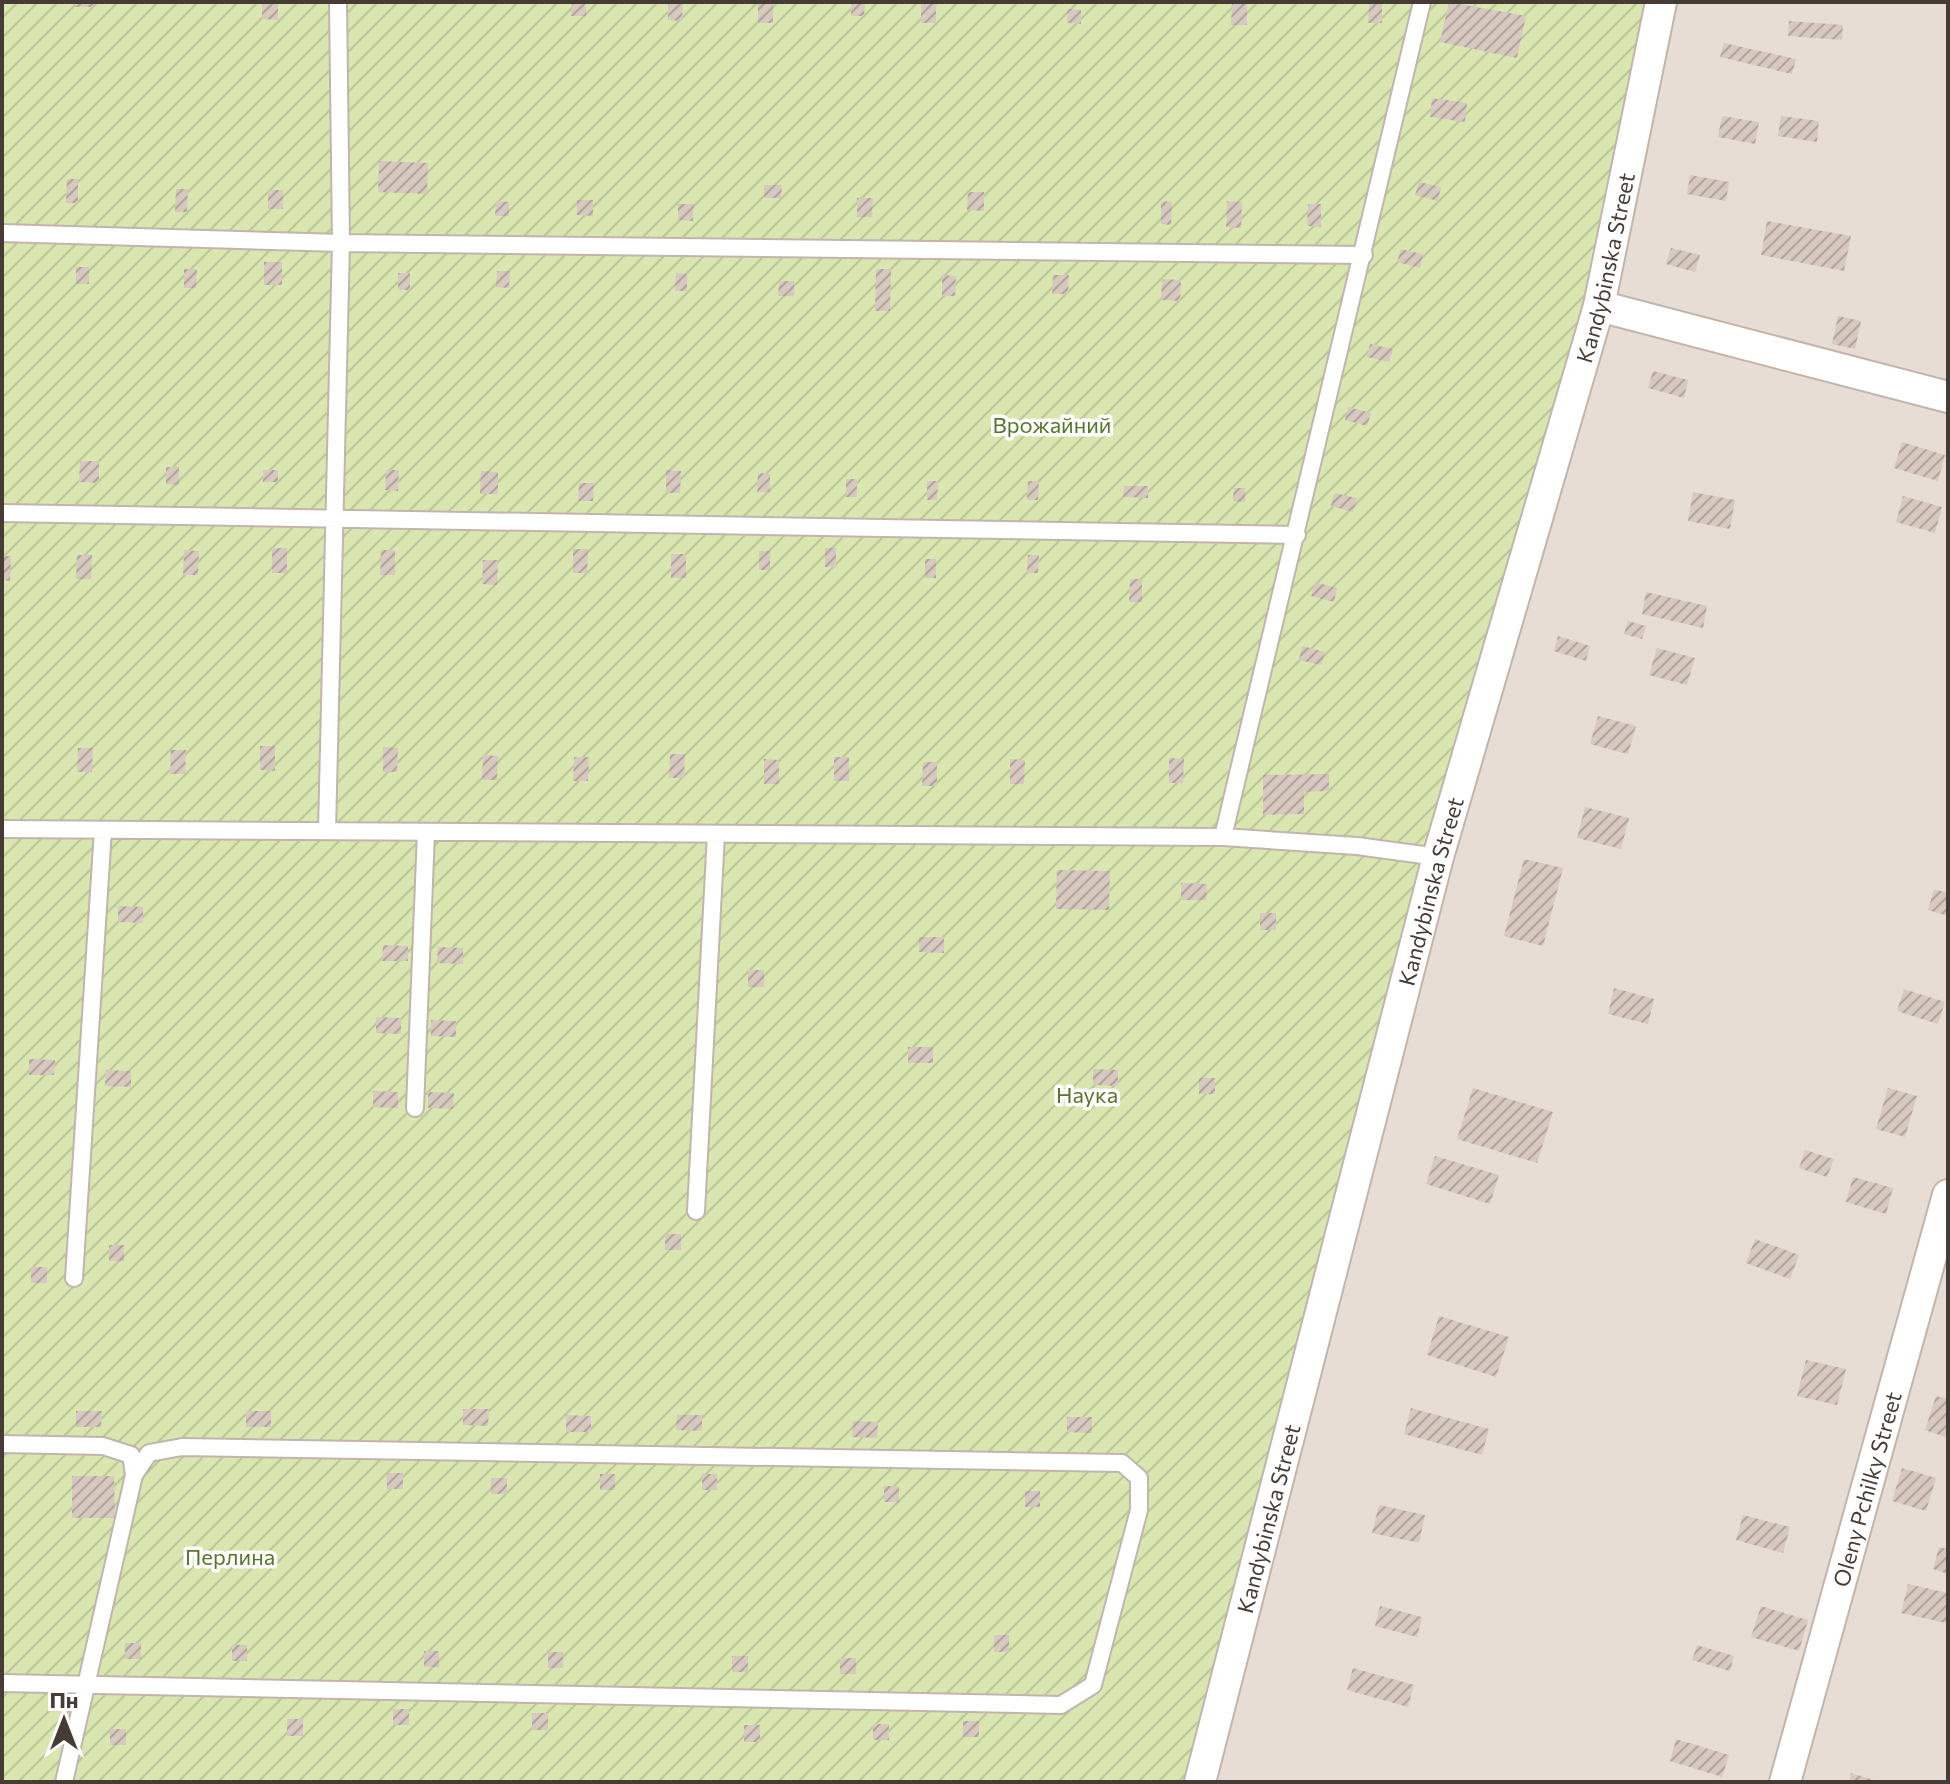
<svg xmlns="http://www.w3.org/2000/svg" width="1950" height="1784" font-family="Commissioner,sans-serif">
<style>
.residential{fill:#e7ddd5}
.garden{fill:url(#garden-furrows)}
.building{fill:url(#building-hatch)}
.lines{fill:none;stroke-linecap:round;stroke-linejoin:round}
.lane-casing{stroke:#c1b5ac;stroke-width:20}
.street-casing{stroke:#c1b5ac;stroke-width:34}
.lane{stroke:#fff;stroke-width:16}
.street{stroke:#fff;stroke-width:30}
.labels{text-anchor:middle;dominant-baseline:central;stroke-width:7;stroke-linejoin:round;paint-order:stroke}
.street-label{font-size:22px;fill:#463c36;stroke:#fff}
.park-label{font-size:22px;fill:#56762a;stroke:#fff}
</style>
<defs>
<pattern id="garden-furrows" width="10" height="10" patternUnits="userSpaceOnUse" patternTransform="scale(2)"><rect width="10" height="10" fill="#d9e6b0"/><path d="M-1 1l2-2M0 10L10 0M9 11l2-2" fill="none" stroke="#bcc698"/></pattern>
<pattern id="building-hatch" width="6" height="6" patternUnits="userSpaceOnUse" patternTransform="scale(2)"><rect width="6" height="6" fill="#d7c9bf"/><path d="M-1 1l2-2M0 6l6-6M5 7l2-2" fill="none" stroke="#b0a49c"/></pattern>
</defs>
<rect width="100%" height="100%" fill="#f3ede7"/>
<!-- residential -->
<path class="residential" d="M1661,2H1948V1782H1200Z"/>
<!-- garden -->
<path class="garden" d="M2,2H1661L1599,306L1200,1782H2Z"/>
<!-- building -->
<path class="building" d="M75,2H93V7H75Z
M262,2H278V20L262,19Z
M572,2H586V16H571Z
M668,2H683L682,21L668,20Z
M758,2H773V23H758Z
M851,2H865L864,16H851Z
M1232,2H1247V25H1231Z
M1449,2L1526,16L1517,58L1440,42Z
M1369,3L1382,4V23H1368Z
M921,4H936V23H921Z
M1068,9L1081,10V24L1067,23Z
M1789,21L1843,25L1842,40L1788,36Z
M1724,43L1796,59L1792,74L1720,57Z
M1432,98L1467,103L1465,122L1430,117Z
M1722,116L1759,122L1755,144L1718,137Z
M1781,116L1819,121L1817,142L1778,136Z
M379,161L428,163L427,194L378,192Z
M1690,175L1729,182L1726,201L1687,194Z
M67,179H78V203H66Z
M1419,182L1441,187L1438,201L1415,195Z
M764,185H782L781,198H764Z
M176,189H188L187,212H175Z
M268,190H283V209H268Z
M968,192H984V211L967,210Z
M857,198H873L872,217H857Z
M577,200H593V216L577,215Z
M496,201L509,202V216H495Z
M1161,201L1172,202L1171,225L1161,224Z
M1227,201L1242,202L1241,228L1226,227Z
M678,204H694L693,221L678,220Z
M1308,204H1321V227L1307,226Z
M1767,221L1851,236L1844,271L1761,255Z
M1671,248L1700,255L1695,272L1666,264Z
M1401,249L1423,254L1420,268L1397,262Z
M264,262H282V285H264Z
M76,267H89V284H76Z
M184,269H197L196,288H184Z
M876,269H891L890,311H875Z
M497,271H510L509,288L496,287Z
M398,273H410V290H398Z
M676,273L687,274V291H675Z
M942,275L956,276L955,296H942Z
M1053,275H1069L1068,294H1052Z
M1162,279L1181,280L1180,301L1161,300Z
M779,281H794V296H778Z
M1838,316L1861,321L1855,349L1832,344Z
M1370,344L1393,349L1389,362L1367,357Z
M1653,371L1688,380L1684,398L1648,388Z
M1348,407L1371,413L1367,426L1345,420Z
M1902,442L1945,455L1938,481L1894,468Z
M80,461H99V483L79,482Z
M166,467H179V485L166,484Z
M263,470H278V482H263Z
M386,470H399L398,491L385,490Z
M666,470L681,471L680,493H666Z
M481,471L498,472V494H480Z
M758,473L770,474V492H757Z
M846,479H857V497H846Z
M927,481H938L937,500H927Z
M1028,481H1039L1038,500H1027Z
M579,483H594L593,501H578Z
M1124,486H1148V498L1123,497Z
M1234,488H1245V502L1233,501Z
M1693,492L1735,500L1730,529L1688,521Z
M1334,493L1357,498L1353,512L1331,506Z
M1903,496L1942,507L1935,533L1896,522Z
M272,548H287V573H272Z
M825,548H836V567H825Z
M573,549H588L587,573H573Z
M184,550L199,551L198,575H183Z
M381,550H395V575H380Z
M759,551H770V570H759Z
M671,554H686V578H671Z
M77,555H92L91,579H76Z
M1028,555H1039L1038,573H1027Z
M2,556H11L10,581L2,580Z
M925,559H936V578H925Z
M483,560H498L497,585L482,584Z
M1130,579H1142V602H1129Z
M1315,582L1337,588L1334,602L1311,596Z
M1646,592L1707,606L1703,628L1642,614Z
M1628,621L1646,626L1642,639L1624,634Z
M1558,636L1590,646L1586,661L1554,651Z
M1302,646L1325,652L1321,665L1299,660Z
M1657,648L1695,658L1687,685L1649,675Z
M1598,716L1636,726L1628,754L1590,744Z
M260,746H275V771L260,770Z
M383,747L398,748L397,772H383Z
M78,748H93L92,772H77Z
M171,750H186L185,774H170Z
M670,754H685L684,778H669Z
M483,755L498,756L497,780H482Z
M574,757H589L588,781H573Z
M834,757H849V781H834Z
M1169,758L1184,759L1183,783H1169Z
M764,759L779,760V784H764Z
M1010,759L1025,760L1024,784H1010Z
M923,762H937V786H922Z
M1329,774V791L1304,792V814L1263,815V775Z
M1585,807L1629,818L1621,849L1577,838Z
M1524,859L1563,868L1543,946L1504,936Z
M1057,870L1110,871L1109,910L1056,909Z
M1181,883L1207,884L1206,900H1181Z
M1934,889L1948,893V916L1928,910Z
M118,906L143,907V923L118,922Z
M1260,913H1276V930H1260Z
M919,937H944V953L919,952Z
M383,945L408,946V961H382Z
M438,947L463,948V964L437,963Z
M748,970H764V987H748Z
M1614,988L1654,999L1648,1024L1608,1014Z
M1904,989L1945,1002L1938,1024L1897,1011Z
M376,1017L401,1018V1034L376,1033Z
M431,1020L456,1021V1037L431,1036Z
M908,1047H933V1063H908Z
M29,1059L55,1060L54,1075H29Z
M1093,1069L1118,1070V1086L1093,1085Z
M106,1070L131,1071V1087L105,1086Z
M1199,1078H1215V1094H1199Z
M1473,1088L1553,1112L1537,1163L1457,1139Z
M1888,1088L1917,1096L1905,1137L1876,1129Z
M373,1091L398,1092V1108L373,1107Z
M428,1092L454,1093L453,1109L428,1108Z
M1805,1150L1834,1159L1827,1177L1799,1168Z
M1435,1156L1499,1175L1490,1204L1426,1184Z
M1853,1177L1893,1188L1886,1214L1846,1202Z
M665,1234H681V1250H665Z
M1755,1239L1799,1255L1790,1279L1746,1263Z
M109,1245H124V1261H109Z
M31,1267H47V1283H31Z
M1439,1316L1509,1337L1496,1377L1427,1355Z
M1806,1360L1846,1369L1837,1405L1797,1396Z
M1936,1396L1948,1399V1438L1925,1430Z
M1411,1408L1489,1429L1482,1455L1404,1434Z
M463,1409H489L488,1426L463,1425Z
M76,1411H102L101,1427H76Z
M246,1411H271V1427H246Z
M566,1415L591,1416V1432H566Z
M677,1415H702V1431L676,1430Z
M1067,1417H1092V1433L1067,1432Z
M853,1421L878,1422L877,1438L852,1437Z
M1902,1468L1936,1478L1926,1511L1892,1501Z
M387,1473H403V1489H387Z
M600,1474H615V1490H600Z
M702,1474H717V1490H702Z
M72,1476H114L115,1518H72Z
M491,1478H507V1494H491Z
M884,1486H899V1502H884Z
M1025,1491H1040V1507H1025Z
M1379,1505L1425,1515L1419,1543L1372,1533Z
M1743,1515L1790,1527L1783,1553L1736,1540Z
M1939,1547L1948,1549V1574L1933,1569Z
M1908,1584L1948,1593L1946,1623L1901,1613Z
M1380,1606L1422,1617L1417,1637L1375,1626Z
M1761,1606L1808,1620L1799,1651L1751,1637Z
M994,1635H1009V1652H994Z
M125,1643H141V1659H125Z
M232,1645H247V1661H232Z
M1697,1645L1734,1656L1730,1671L1692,1660Z
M424,1651H439V1667H424Z
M548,1652H563V1668H548Z
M732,1656H748V1672H732Z
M840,1658H856V1674H840Z
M1353,1668L1414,1685L1408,1707L1347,1690Z
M393,1709H409V1725H393Z
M532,1713H548V1730H532Z
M287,1719H303V1736H287Z
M963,1721H979V1737H963Z
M873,1724H889V1740H873Z
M744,1725H760V1742H744Z
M110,1729H126V1745H110Z
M1676,1739L1729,1755L1722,1777L1670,1761Z
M1851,1773L1877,1781V1782H1849Z"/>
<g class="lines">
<!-- lane casing -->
<g class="lane-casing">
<path id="lane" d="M2,233L341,243L1364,255
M2,513L1297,535
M2,829L1223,837L1357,846L1438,857
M327,831L341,243L338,2
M1223,837L1422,2
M415,1108L426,832
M696,1211L716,834
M74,1278L103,830
M2,1444L103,1446L131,1455L134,1475L64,1782
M2,1683L1061,1705L1093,1685L1139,1510V1478L1122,1463L182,1447L149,1453L134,1475"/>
</g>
<!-- street casing -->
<g class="street-casing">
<g id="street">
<path d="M1599,306L1948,397"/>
<path id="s1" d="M1200,1782L1438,857L1599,306L1661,2"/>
<path id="s2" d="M1785,1782L1948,1195"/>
</g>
</g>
<!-- lane -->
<use href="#lane" class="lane"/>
<!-- street -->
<use href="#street" class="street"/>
</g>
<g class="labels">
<!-- street labels -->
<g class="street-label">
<text stroke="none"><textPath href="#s1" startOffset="1568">Kandybinska Street</textPath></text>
<text stroke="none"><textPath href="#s1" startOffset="920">Kandybinska Street</textPath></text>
<text stroke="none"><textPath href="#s2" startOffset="304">Oleny Pchilky Street</textPath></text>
<text stroke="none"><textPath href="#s1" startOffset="272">Kandybinska Street</textPath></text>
</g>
<!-- park labels -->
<g class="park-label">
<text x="1052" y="424">Врожайний</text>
<text x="1087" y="1094">Наука</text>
<text x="230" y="1556">Перлина</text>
</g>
</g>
<!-- border -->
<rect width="1950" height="1784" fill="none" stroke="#463c36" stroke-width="8"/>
<!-- north arrow -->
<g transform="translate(64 1720)" stroke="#ffffff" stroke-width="6" paint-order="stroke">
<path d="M0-6L14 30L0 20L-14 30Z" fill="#463c36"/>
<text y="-12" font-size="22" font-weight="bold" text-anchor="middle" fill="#463c36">Пн</text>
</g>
</svg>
